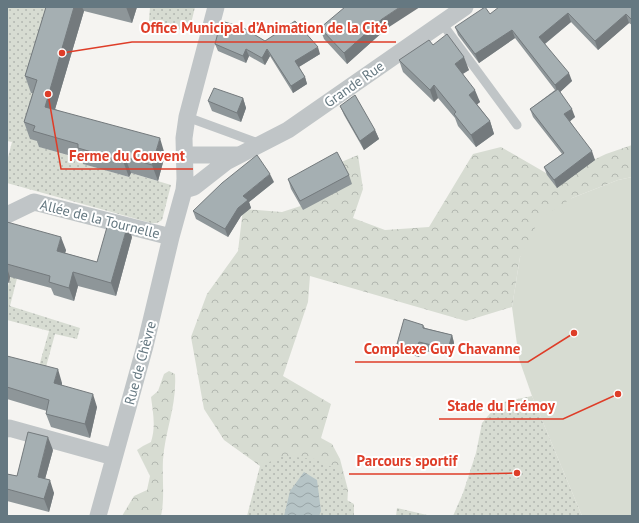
<svg xmlns="http://www.w3.org/2000/svg" width="639" height="523" font-family="'PT Sans',sans-serif">
<style>
.forest{fill:url(#forest-crowns)}
.park{fill:url(#park-dots)}
.garden{fill:#d7dcd2}
.water{fill:url(#water-waves)}
.lines{fill:none;stroke-linecap:round;stroke-linejoin:round}
.service{stroke:#c0c5c7;stroke-width:9}
.minor{stroke:#c0c5c7;stroke-width:17}
.wall{fill:#8e9699}
.shaded-wall{fill:#747a7d}
.building{fill:#a5afb2;stroke:#747a7d}
.labels{text-anchor:middle;dominant-baseline:central;stroke-width:4;stroke-linejoin:round;paint-order:stroke}
.street-label{font-size:14px;fill:#657881;stroke:#fff}
.leader{fill:none;stroke:#de3d28;stroke-width:1.5}
.callout-dot{fill:#de3d28;stroke:#fff;stroke-width:1.5}
.callout-label{font-size:15px;text-anchor:middle;font-weight:bold;fill:#de3d28;stroke:#fff;stroke-width:4;stroke-linejoin:round;paint-order:stroke}
</style>
<defs>
<pattern id="forest-crowns" width="20" height="18" patternUnits="userSpaceOnUse"><rect width="20" height="18" fill="#d7dcd2"/><path d="M2 6a3 3 0 1 1 6 0M12 15a3 3 0 1 1 6 0" fill="none" stroke="#b2b7b0"/></pattern>
<pattern id="park-dots" width="8" height="8" patternUnits="userSpaceOnUse"><rect width="8" height="8" fill="#d7dcd2"/><path d="M2 2h.1M6 6h.1" fill="none" stroke="#b2b7b0" stroke-width="1.8" stroke-linecap="round"/></pattern>
<pattern id="water-waves" width="16" height="10" patternUnits="userSpaceOnUse"><rect width="16" height="10" fill="#b6c4c6"/><path d="M0 5q4-4 8 0t8 0" fill="none" stroke="#98a4a6"/></pattern>
</defs>
<rect width="100%" height="100%" fill="#f5f4f1"/>
<!-- forest -->
<path class="forest" d="M632,145V177L618,180L572,198L520,257L512,307L466,321L310,276L308,302L283,376L331,404L321,438L332,444L340,459L348,490L347,508L260,466L224,440L204,409L191,337L207,294L238,251L243,209L282,212L313,202L339,163L358,155L363,189L353,218L385,230L429,227L473,154L501,147L546,173L572,170L606,154Z
M169,371L175,374C177,406 165,430 163,460C162,479 165,497 161,516H122L134,496L147,490L150,476L137,450L143,446L151,442C156,426 153,413 151,397L158,391L164,374Z"/>
<!-- park -->
<path class="park" d="M7,7H56L43,96L40,147L84,160V164L129,177L131,173L171,185L162,220L157,223H151L7,183V161L12,142L7,141Z
M150,7H195L189,32L149,21Z
M21,238L27,239L10,306L80,328L77,339L55,334L35,407L28,405L49,331L7,320V290Z
M532,396L582,516H453L463,493L476,453L482,423L499,403Z
M283,456L315,459L340,471L345,499L354,504V516H247L260,466Z
M397,508L427,515L431,516H396Z"/>
<!-- garden -->
<path class="garden" d="M632,177V516H582L532,396L519,359L512,307L520,257L540,218L572,198L618,180Z"/>
<!-- water -->
<path class="water" d="M304,472L317,480L321,511L319,516H284L290,491Z"/>
<g class="lines">
<!-- service -->
<path class="service" d="M441,22L517,125
M187,117L261,144"/>
<!-- minor -->
<path class="minor" d="M185,155H237
M184,190L194,187L226,162L288,130L465,7
M7,215L34,202L171,237
M7,429L9,428L114,457
M98,516L145,346L171,237L184,190L185,179L184,138L187,117L216,7"/>
</g>
<!-- wall -->
<path class="wall" d="M46,7H137L132,23L84,11L55,109L165,155L158,181L131,173L129,177L83,164L82,159L39,147L37,141L30,139L24,122L33,93H31L25,76Z
M632,7V25L629,23L598,50L571,22L545,44L572,81L560,92L575,117L570,121L595,160L557,188L547,175L544,167L562,154L533,117L530,109L555,90L515,38L479,63L458,35L455,27L490,14Z
M320,28L386,29L347,64L324,39Z
M265,41L320,54L299,67L305,77L307,84L293,93L270,56L265,65L249,56L246,63L218,51L215,44Z
M433,45L469,70L463,74L480,102L477,104L490,121L494,134L476,147L458,126L455,118L438,98L434,102L403,72L399,60Z
M243,98L246,108L241,122L212,111L208,101Z
M340,106L375,130L379,139L364,150L344,115Z
M349,175L352,184L303,210L291,189L288,179Z
M274,182L249,202L251,208L241,216L228,237L196,219L193,211Z
M7,222L66,250L65,253L97,262L132,237L116,296L78,286L74,301L54,295L51,288L10,277L9,283L7,282Z
M423,325L425,328L452,335L454,343L451,357L421,350L419,357L400,352L397,344Z
M7,356L62,383V385L97,407L90,438L51,427L46,414L47,411L7,399Z
M53,450L45,479L54,493L49,512L7,501V474L17,476Z"/>
<!-- shaded-wall -->
<path class="shaded-wall" d="M74,7H82L84,11L51,123L45,107Z
M126,7H137L132,23Z
M400,7H420L386,29L347,64L344,53L382,19Z
M568,13L571,22L542,46L539,37Z
M626,14L629,23L598,50L595,41Z
M512,30L515,38L479,63L475,54Z
M318,47L320,54L297,68L295,61Z
M246,49L249,56L246,63L243,56Z
M267,49L270,56L265,65L262,58Z
M464,57L469,70L459,76L455,64Z
M569,73L572,81L558,94L555,85Z
M305,77L307,84L293,93L291,86Z
M434,85L438,98L434,102L430,90Z
M475,90L480,102L474,107L469,95Z
M243,98L246,108L241,122L237,113Z
M572,109L575,117L568,123L564,114Z
M490,121L494,134L476,147L471,135Z
M375,130L379,139L364,150L360,141Z
M160,138L165,155L158,181L152,165Z
M592,151L595,160L557,188L554,180Z
M125,157L131,173L129,177L123,161Z
M270,174L274,182L249,202L251,208L241,216L228,237L225,229L238,208L243,196Z
M128,224L132,237L116,296L111,283Z
M61,237L66,250L62,264L57,251Z
M7,268L10,277L9,283L7,278Z
M73,272L78,286L74,301L69,288Z
M452,335L454,343L451,357L448,349Z
M419,342L421,350L419,357L416,349Z
M58,369L62,383L59,397L54,383Z
M93,394L97,407L90,438L85,424Z
M48,437L53,450L42,490L38,477Z
M50,480L54,493L49,512L44,499Z"/>
<!-- building -->
<path class="building" d="M46,7H74L45,107L160,138L152,165L125,157L123,161L78,148V144L33,131L35,126L24,122L37,80L25,76Z
M345,7H400L382,19L344,53L320,28Z
M485,7L490,14L499,7H632V20L626,14L595,41L568,13L539,37L569,73L555,85L512,30L475,54L455,27Z
M221,21L242,27L265,41L295,21L318,47L295,61L305,77L291,86L267,49L262,58L246,49L243,56L215,44Z
M447,34L464,57L455,64L475,90L469,95L490,121L471,135L454,114L456,112L434,85L430,90L399,60L429,40L433,45Z
M214,88L243,98L237,113L208,101Z
M558,89L572,109L564,114L592,151L554,180L544,167L564,153L530,109Z
M355,95L375,130L360,141L340,106Z
M337,152L349,175L300,201L288,179Z
M257,155L270,174L243,196L248,200L238,208L225,229L193,211L222,183Z
M109,220L128,224L111,283L73,272L69,288L49,282L50,276L7,264V222L61,237L57,251L97,262Z
M404,319L423,325V328L452,335L448,349L419,342L416,349L397,344Z
M7,356L58,369L54,383L93,394L85,424L46,414L49,400L7,387Z
M28,432L48,437L38,477L50,480L44,499L7,489V474L17,476Z"/>
<g class="labels">
<!-- street labels -->
<g class="street-label">
<text transform="translate(354 84) rotate(-35)">Grande Rue</text>
<text transform="translate(100 219) rotate(14)">Allée de la Tournelle</text>
<text transform="translate(140 363) rotate(-75)">Rue de Chèvre</text>
</g>
</g>
<!-- callouts -->
<path class="leader" d="M62 53L132 42H396M48 94L61 169H193M574 333L528 362H355M618 394L563 419H439M517 473L466 474H349"/>
<g class="callout-dot">
<circle cx="62" cy="53" r="4"/>
<circle cx="48" cy="94" r="4"/>
<circle cx="574" cy="333" r="4"/>
<circle cx="618" cy="394" r="4"/>
<circle cx="517" cy="473" r="4"/>
</g>
<g class="callout-label">
<text x="264" y="33">Office Municipal d’Animation de la Cité</text>
<text x="127" y="161">Ferme du Couvent</text>
<text x="442" y="354">Complexe Guy Chavanne</text>
<text x="501" y="411">Stade du Frémoy</text>
<text x="407" y="466">Parcours sportif</text>
</g>
<!-- border -->
<rect width="639" height="523" fill="none" stroke="#657881" stroke-width="16"/>
</svg>
